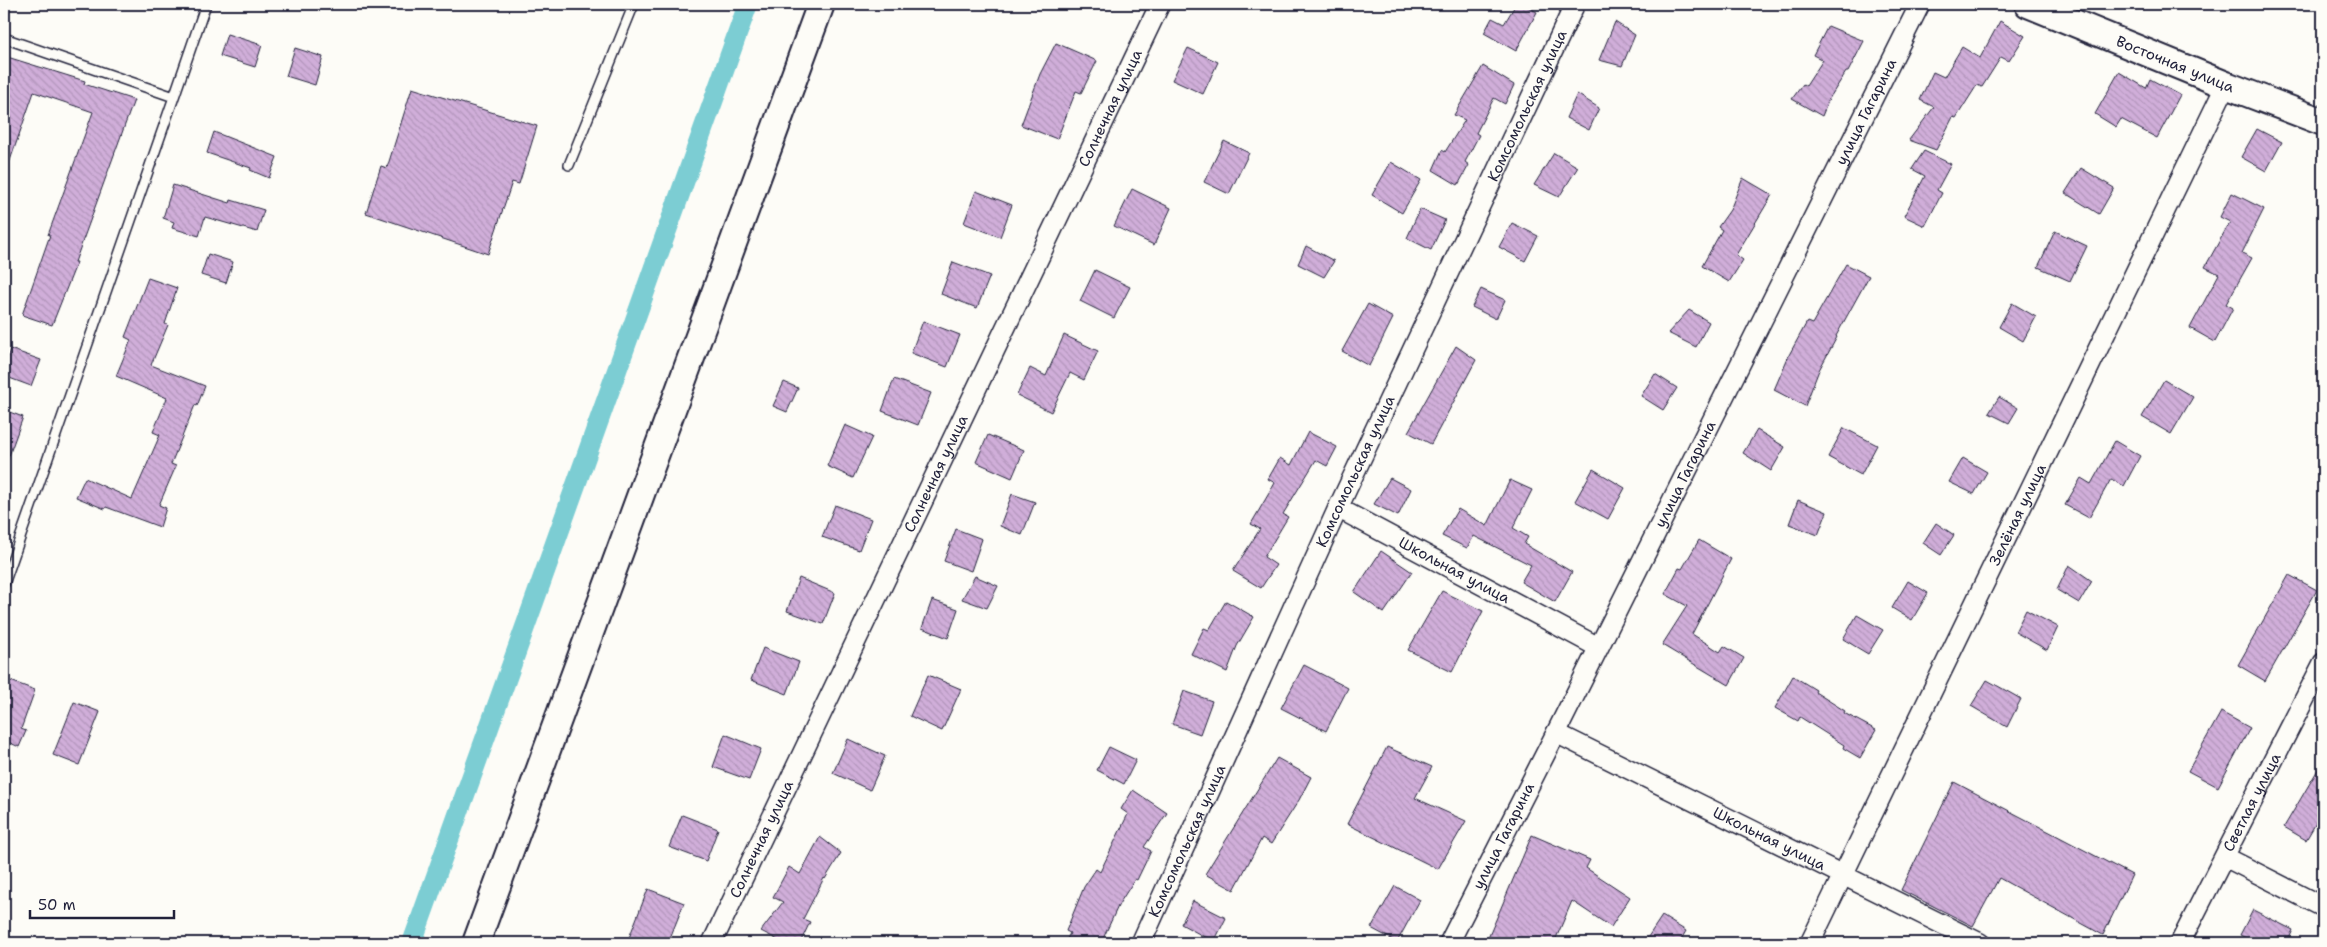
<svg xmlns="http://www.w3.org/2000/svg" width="2327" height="947" font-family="'Shantell Sans',sans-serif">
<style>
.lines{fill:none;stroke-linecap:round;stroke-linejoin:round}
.canal{stroke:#7ccdd3;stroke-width:20}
.building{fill:url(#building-back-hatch);stroke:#22223b}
.lane-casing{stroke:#22223b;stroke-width:12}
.street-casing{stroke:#22223b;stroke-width:22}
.secondary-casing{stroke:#22223b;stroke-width:30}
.lane{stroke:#fdfcf7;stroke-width:9}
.street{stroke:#fdfcf7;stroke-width:19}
.secondary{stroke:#fdfcf7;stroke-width:26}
.labels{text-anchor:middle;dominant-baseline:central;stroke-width:4;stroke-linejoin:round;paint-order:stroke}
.street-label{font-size:15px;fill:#22223b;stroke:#fdfcf7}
</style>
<defs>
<pattern id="building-back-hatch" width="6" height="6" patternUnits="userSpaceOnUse" patternTransform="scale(1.25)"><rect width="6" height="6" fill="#d0aed9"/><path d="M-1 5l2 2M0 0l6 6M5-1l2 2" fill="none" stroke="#b295bb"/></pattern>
</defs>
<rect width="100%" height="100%" fill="#fdfcf7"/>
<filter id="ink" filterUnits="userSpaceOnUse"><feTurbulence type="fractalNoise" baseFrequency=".02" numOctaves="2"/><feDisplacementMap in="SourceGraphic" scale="10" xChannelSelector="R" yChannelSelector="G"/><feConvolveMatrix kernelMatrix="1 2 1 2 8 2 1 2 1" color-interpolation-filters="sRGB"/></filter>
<g filter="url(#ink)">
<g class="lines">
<!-- canal -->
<path class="canal" d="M412,943L748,4"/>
</g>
<!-- building -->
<path class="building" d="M1516,4H1522L1537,12L1516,51L1484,33L1492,18L1504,24Z
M2000,21L2025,36L2009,61L2001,57L1982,87L1977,85L1956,118L1953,117L1936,150L1909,140L1934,107L1920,100L1933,72L1944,77L1962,47L1980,58Z
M1615,22L1635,35L1622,66L1599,60Z
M1828,26L1864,41L1848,72H1846L1829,99L1822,116L1792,99L1803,84L1806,86L1823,60L1813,55Z
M227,34L262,45L255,67L220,56Z
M1056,43L1097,61L1081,93L1076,91L1057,139L1021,125L1040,74Z
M295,48L323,57L315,85L286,76Z
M1188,48L1218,62L1203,94L1172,80Z
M4,56L85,81L84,84L134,100L75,262H77L52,325L22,315L50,235H48L93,112L34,92L6,172L4,171Z
M1483,66L1514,85L1505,104L1494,98L1476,133L1479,135L1465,162L1469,165L1458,185L1433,170L1442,150L1445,152L1465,120L1454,115Z
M2119,72L2146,88L2150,79L2180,95L2157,138L2121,119L2116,127L2095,114Z
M412,88L537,126L519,184L512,182L488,254L366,213L381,166L387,168Z
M1577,94L1599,108L1589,130L1566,118Z
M2257,129L2282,142L2266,171L2241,157Z
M214,132L277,157L269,178L250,170L251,168L207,153Z
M1224,141L1249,153L1229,194L1204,182Z
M1924,151L1951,164L1937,190L1942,193L1925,226L1904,216L1925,176L1912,169Z
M1554,153L1578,167L1559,197L1534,185Z
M1391,162L1421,180L1402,213L1372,195Z
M2081,168L2114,188L2099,214L2065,193Z
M1743,178L1772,195L1736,255L1743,260L1729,282L1702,266L1722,230L1718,227L1730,210Z
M173,185L230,203L231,200L264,210L257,232L205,217L199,236L172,228L174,222L163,218Z
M1132,189L1171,208L1154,245L1114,226Z
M976,191L1012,205L1000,237L964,223Z
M2232,193L2264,209L2242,253L2252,258L2226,304L2233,308L2215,342L2190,328L2219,274L2205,267L2230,222L2220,217Z
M1420,209L1445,220L1431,250L1407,238Z
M1512,223L1538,236L1525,261L1499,247Z
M2055,231L2087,246L2070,281L2038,267Z
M1306,246L1334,261L1324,277L1298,264Z
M208,254L233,262L226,283L201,275Z
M953,262L990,276L977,308L941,294Z
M1846,264L1869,276L1836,336L1837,337L1819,370L1805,406L1774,390L1789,355L1807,322L1812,324Z
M1095,270L1130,287L1114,318L1080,301Z
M148,278L177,288L165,324L168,325L151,365L205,386L197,406L195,405L171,464L176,466L159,505L166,508L160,527L106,507L105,509L76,497L85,478L132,499L160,435L153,432L167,398L116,376L131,340L125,337Z
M1481,289L1505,300L1496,319L1472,307Z
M2012,303L2036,317L2023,341L1999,327Z
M1368,304L1393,318L1369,366L1342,351Z
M1689,310L1709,322L1696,347L1668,333Z
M923,321L960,335L947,367L911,353Z
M1064,335L1098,351L1084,380L1070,373L1051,412L1017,395L1030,368L1046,376Z
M1456,346L1476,360L1431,444L1408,432Z
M10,349L41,360L31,386L4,376V368Z
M1655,374L1677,388L1663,410L1641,396Z
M894,379L931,393L918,425L882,411Z
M2164,380L2193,397L2171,434L2142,417Z
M784,382L798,388L787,412L773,406Z
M1999,397L2018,408L2009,423L1989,413Z
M4,410L23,417L6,464H4Z
M845,425L872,437L853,478L827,466Z
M1844,428L1877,445L1861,475L1828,457Z
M1757,430L1785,447L1771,471L1743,453Z
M1308,432L1337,447L1327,466L1316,460L1283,514L1288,517L1264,557L1276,565L1261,588L1233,571L1260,529L1251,524L1275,483L1268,479L1280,458L1291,465Z
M988,435L1024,450L1012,478L976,462Z
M2115,441L2140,456L2124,486L2111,479L2089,518L2065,505L2081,478L2091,484Z
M1963,458L1987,472L1974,494L1949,482Z
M1593,469L1625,488L1608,519L1575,501Z
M1390,478L1411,489L1398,516L1374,504Z
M1510,480L1532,490L1513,528L1528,537L1524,544L1572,572L1555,602L1521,582L1531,565L1474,536L1467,548L1442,536L1458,509L1487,526Z
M1012,494L1035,502L1022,535L1000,526Z
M1798,500L1827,512L1818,535L1789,524Z
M835,505L871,519L859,550L822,537Z
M1936,523L1954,535L1941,555L1923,543Z
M956,529L982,539L971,571L944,561Z
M1699,540L1731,559L1692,634L1720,652L1724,646L1744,658L1729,685L1662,645L1687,606L1665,594L1679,568L1682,569Z
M1381,551L1412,572L1384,613L1354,592Z
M2069,565L2092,581L2079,603L2057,590Z
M2289,575L2317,590L2265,681L2238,665Z
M975,576L998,586L987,608L962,599Z
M799,578L835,593L823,624L787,611Z
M1908,581L1928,593L1912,620L1892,608Z
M1442,591L1483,611L1452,672L1408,650Z
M932,600L958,609L948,638L922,628Z
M1226,601L1254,617L1237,646L1227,672L1191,654L1204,628L1209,630Z
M2026,610L2058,627L2047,650L2015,632Z
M1857,615L1883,630L1868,654L1843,639Z
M763,648L799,662L787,694L751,680Z
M1304,665L1348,688L1326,731L1281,708Z
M928,675L961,689L942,731L910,716Z
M1793,676L1816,690L1815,692L1845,711L1844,713L1876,730L1860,758L1843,748L1844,745L1800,717L1798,721L1775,708Z
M8,680L35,690L21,729L26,731L19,747L4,740V692Z
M1987,680L2021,699L2007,727L1971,706Z
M1184,691L1212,701L1200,734L1172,724Z
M74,702L100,712L79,765L53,755Z
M2221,712L2250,728L2218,787L2188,771Z
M725,734L761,749L749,780L713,767Z
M848,739L885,756L870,790L833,773Z
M1109,747L1136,760L1124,784L1097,770Z
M1387,747L1432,767L1415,798L1466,821L1438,869L1347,824Z
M1277,758L1311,777L1299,800L1271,844L1262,838L1234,890L1205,874Z
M2323,761V811L2306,840L2284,827Z
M1954,782L2132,875L2103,935L1999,878L1973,926L1901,890Z
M1133,790L1167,813L1144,847L1151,851L1137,880L1135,879L1119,904L1101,943H1065L1070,933L1066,931L1084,887L1096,869L1100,872L1128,814L1121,809Z
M682,815L718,829L706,861L669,847Z
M1532,835L1590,860L1586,868L1630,897L1611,927L1572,901L1554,943H1486Z
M820,837L841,853L825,879L824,878L803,919L810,922L800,943H784L761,931L783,902L773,897L789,867L800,874Z
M1395,886L1420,900L1397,942L1371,928Z
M648,889L684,903L668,943H627Z
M1193,901L1226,918L1214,942L1181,924Z
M2253,910L2293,930L2287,943H2256L2240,935Z
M1662,916L1686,931L1679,943H1644Z"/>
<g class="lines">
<!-- lane casing -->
<g class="lane-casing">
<path id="lane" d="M4,38L174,97L4,584
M174,97L206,4
M569,165L634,4"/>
</g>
<!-- street casing -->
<g class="street-casing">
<g id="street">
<path id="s1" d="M1338,508L1598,647"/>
<path id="s2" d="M1556,733L1980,943"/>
<path d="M2225,857L2323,907"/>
<path id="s3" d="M712,943L1160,4"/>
<path id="s4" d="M1141,943L1338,508L1575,4"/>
<path id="s5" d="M1449,943L1556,733L1920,4"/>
<path id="s6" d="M1810,943L2226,85"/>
<path id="s7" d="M2180,943L2323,663"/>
</g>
</g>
<!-- secondary casing -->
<g class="secondary-casing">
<g id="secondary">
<path id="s8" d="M2028,4L2226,85L2323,122"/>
<path d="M476,943L821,4"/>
</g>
</g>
<!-- lane -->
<use href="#lane" class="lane"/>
<!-- street -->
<use href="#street" class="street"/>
<!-- secondary -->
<use href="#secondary" class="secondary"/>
</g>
</g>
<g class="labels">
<!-- street labels -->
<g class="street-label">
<text stroke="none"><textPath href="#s8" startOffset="159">Восточная улица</textPath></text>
<text stroke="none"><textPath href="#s4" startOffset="922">Комсомольская улица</textPath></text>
<text stroke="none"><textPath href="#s3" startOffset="925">Солнечная улица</textPath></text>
<text stroke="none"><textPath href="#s5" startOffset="930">улица Гагарина</textPath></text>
<text stroke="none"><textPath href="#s4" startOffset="518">Комсомольская улица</textPath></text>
<text stroke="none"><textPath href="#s3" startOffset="520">Солнечная улица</textPath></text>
<text stroke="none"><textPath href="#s5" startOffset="525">улица Гагарина</textPath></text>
<text stroke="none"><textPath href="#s6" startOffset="476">Зелёная улица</textPath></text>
<text stroke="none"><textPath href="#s1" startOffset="132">Школьная улица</textPath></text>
<text stroke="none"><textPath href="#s7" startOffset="158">Светлая улица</textPath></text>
<text stroke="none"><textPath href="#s5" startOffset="120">улица Гагарина</textPath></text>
<text stroke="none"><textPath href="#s3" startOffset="115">Солнечная улица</textPath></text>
<text stroke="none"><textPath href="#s2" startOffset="238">Школьная улица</textPath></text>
<text stroke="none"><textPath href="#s4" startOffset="112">Комсомольская улица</textPath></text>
</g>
</g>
<!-- margin -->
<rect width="2327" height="947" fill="none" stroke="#fdfcf7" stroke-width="20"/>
<rect x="10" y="10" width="2307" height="927" fill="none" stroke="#22223b" stroke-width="2" filter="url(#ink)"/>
<!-- scale -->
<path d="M30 910v8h144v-8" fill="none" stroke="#22223b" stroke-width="2.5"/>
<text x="38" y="910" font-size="15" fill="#22223b" stroke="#fdfcf7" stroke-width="4" paint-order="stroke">50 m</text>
</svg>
